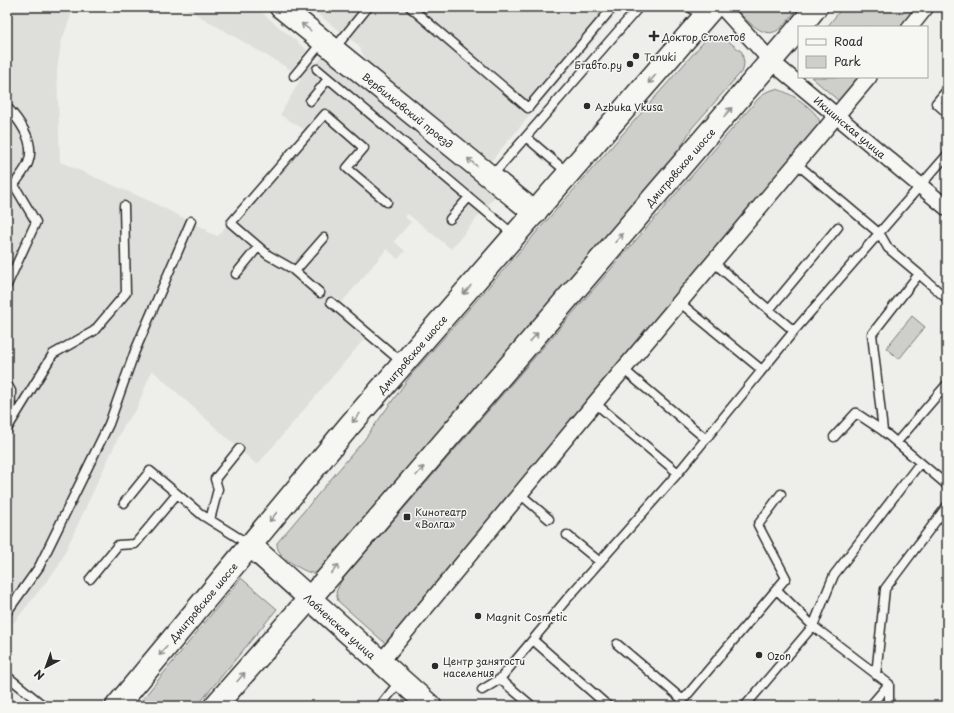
<svg xmlns="http://www.w3.org/2000/svg" width="954" height="713" font-family="'Playpen Sans',sans-serif">
<style>
.built{fill:#dededb}
.green{fill:#cececa;stroke:#7c7c7a}
.lines{fill:none;stroke-linecap:round;stroke-linejoin:round}
.lane-casing{stroke:#2b2b2b;stroke-width:11}
.street-casing{stroke:#2b2b2b;stroke-width:18}
.secondary-casing{stroke:#2b2b2b;stroke-width:25}
.primary-casing{stroke:#2b2b2b;stroke-width:25}
.lane{stroke:#f6f6f2;stroke-width:8}
.street{stroke:#f6f6f2;stroke-width:15}
.secondary{stroke:#f6f6f2;stroke-width:22}
.primary{stroke:#f6f6f2;stroke-width:22}
.oneway{stroke:#90908e}
.poi-dot{fill:#2b2b2b;stroke:#f6f6f2;stroke-width:1.5}
.labels{text-anchor:middle;dominant-baseline:central;stroke-width:3;stroke-linejoin:round;paint-order:stroke}
.poi-label{font-size:10px;fill:#2b2b2b;stroke:#f6f6f2;text-anchor:start}
.street-label{font-size:10px;fill:#2b2b2b;stroke:#f6f6f2}
</style>
<rect width="100%" height="100%" fill="#eeeeea"/>
<filter id="ink" filterUnits="userSpaceOnUse"><feTurbulence type="fractalNoise" baseFrequency=".025" numOctaves="2"/><feDisplacementMap in="SourceGraphic" scale="8" xChannelSelector="R" yChannelSelector="G"/><feConvolveMatrix kernelMatrix="1 2 1 2 8 2 1 2 1" color-interpolation-filters="sRGB"/></filter>
<g filter="url(#ink)">
<!-- built -->
<path class="built" d="M7,7H74L61,43L57,70L60,162L152,202L207,230V232L218,236L304,129L280,115L307,68L314,63L318,62L326,51L498,193L451,249L408,214L405,217L411,222L394,241L405,251L398,259L387,249L342,302L335,297L328,305L366,337L257,465L152,370L136,410L125,423L58,567L7,631Z
M184,7H255L307,50L291,70Z
M296,7H622L491,161L368,63L358,45L311,9Z"/>
<!-- green -->
<path class="green" d="M733,7H799C782,26 776,44 751,24C745,18 738,14 733,7Z
M843,7H917L901,27H827Z
M713,35L723,37L742,52L744,63L743,70L692,128L674,158L323,567C321,569 318,572 315,573C307,575 280,557 278,549C277,547 277,545 277,543L364,440L411,375L708,37Z
M811,77H860L840,102Z
M775,89C787,90 818,110 820,123L818,127L386,644L338,601L336,592L341,581L758,99L766,92Z
M912,316L925,327L899,359L886,348Z
M241,578L277,609L197,706H137Z"/>
<g class="lines">
<!-- lane casing -->
<g class="lane-casing">
<path id="lane" d="M410,7L528,108L613,7
M690,7L703,18
M335,48L368,7
M317,69L514,235
M294,76L323,41
M947,90L936,103L947,113
M310,101L328,79
M7,107C20,121 36,143 28,163C25,171 18,178 14,185L36,222L7,285
M526,137L568,173
M797,164L880,234L888,248L919,274L872,334L883,431L947,485
M491,177L639,7
M450,219L469,197
M713,262L794,331
M295,271L324,238
M236,274L258,247
M919,274L947,299
M320,293L291,268L268,255L231,223L325,114L364,148L347,168L387,202
M331,302L403,363
M679,302L762,370
M769,310L838,227
M623,369L706,439
M7,384L11,391L10,423
M595,403L678,473
M7,429L53,354L94,331L126,293L124,206
M834,437L856,413L883,431
M897,442L947,384
M520,494L549,519
M124,503L150,471L202,515L250,545
M210,520L218,489L215,479L239,449
M567,535L600,562
M90,579L118,545L135,544L177,494
M777,590L813,626L889,684
M7,612L39,567L109,424L135,351L191,221
M533,640L608,706
M617,644L683,700
M876,675L885,589L947,506
M7,676L44,706
M500,679L532,706
M482,690L500,679L566,600L678,473L794,331L947,155
M380,706L400,681
M678,706L786,578L758,525L781,494
M745,706L813,626L834,575L920,463
M870,706L889,684V706"/>
</g>
<!-- street casing -->
<g class="street-casing">
<path id="street" d="M722,7L772,62L947,208
M910,27L926,7
M380,663L595,403L869,77"/>
</g>
<!-- secondary casing -->
<g class="secondary-casing">
<path id="secondary" d="M281,7L535,213
M250,545L430,706"/>
</g>
<!-- primary casing -->
<g class="primary-casing">
<path id="primary" d="M800,27L816,7
M117,706L349,426L713,7
M215,706L332,573L799,28"/>
</g>
<!-- lane -->
<use href="#lane" class="lane"/>
<!-- street -->
<use href="#street" class="street"/>
<!-- secondary -->
<use href="#secondary" class="secondary"/>
<!-- primary -->
<use href="#primary" class="primary"/>
</g>
<!-- one-way arrows -->
<defs><path id="oneway-shaft" d="M-6 0H5M1.5-3L5.5 0L1.5 3" fill="none" stroke-width="1.6" stroke-linecap="round" stroke-linejoin="round"/></defs>
<g class="oneway">
<use href="#oneway-shaft" transform="translate(306 27) rotate(-142)"/>
<use href="#oneway-shaft" transform="translate(652 79) rotate(131)"/>
<use href="#oneway-shaft" transform="translate(728 112) rotate(-49)"/>
<use href="#oneway-shaft" transform="translate(472 162) rotate(-141)"/>
<use href="#oneway-shaft" transform="translate(619 238) rotate(-49)"/>
<use href="#oneway-shaft" transform="translate(467 290) rotate(131)"/>
<use href="#oneway-shaft" transform="translate(534 337) rotate(-49)"/>
<use href="#oneway-shaft" transform="translate(356 418) rotate(131)"/>
<use href="#oneway-shaft" transform="translate(420 471) rotate(-49)"/>
<use href="#oneway-shaft" transform="translate(273 517) rotate(129)"/>
<use href="#oneway-shaft" transform="translate(335 569) rotate(-49)"/>
<use href="#oneway-shaft" transform="translate(163 651) rotate(130)"/>
<use href="#oneway-shaft" transform="translate(241 677) rotate(-49)"/>
</g>
</g>
<!-- markers -->
<g class="poi-dot">
<path d="M652 30h4v4h4v4h-4v4h-4v-4h-4v-4h4z"/>
<circle cx="636" cy="56" r="4"/>
<circle cx="630" cy="64" r="4"/>
<circle cx="587" cy="106" r="4"/>
<rect x="403" y="513" width="8" height="8" rx="2"/>
<circle cx="478" cy="616" r="4"/>
<circle cx="759" cy="655" r="4"/>
<circle cx="435" cy="666" r="4"/>
</g>
<g class="labels">
<!-- poi labels -->
<g class="poi-label">
<text x="662" y="36">Доктор Столетов</text>
<text x="644" y="56">Tanuki</text>
<text x="622" y="64" text-anchor="end">Бтавто.ру</text>
<text x="595" y="106">Azbuka Vkusa</text>
<text x="415" y="511">Кинотеатр<tspan x="415" dy="12">«Волга»</tspan></text>
<text x="486" y="616">Magnit Cosmetic</text>
<text x="767" y="655">Ozon</text>
<text x="443" y="660">Центр занятости<tspan x="443" dy="12">населения</tspan></text>
</g>
<!-- street labels -->
<g class="street-label">
<text transform="translate(408 110) rotate(39)">Вербилковский проезд</text>
<text transform="translate(850 127) rotate(40)">Икшинская улица</text>
<text transform="translate(680 167) rotate(-49)">Дмитровское шоссе</text>
<text transform="translate(412 354) rotate(-49)">Дмитровское шоссе</text>
<text transform="translate(203 602) rotate(-50)">Дмитровское шоссе</text>
<text transform="translate(340 626) rotate(42)">Лобненская улица</text>
</g>
</g>
<!-- margin -->
<rect width="954" height="713" fill="none" stroke="#f6f6f2" stroke-width="24"/>
<rect x="12" y="12" width="930" height="689" fill="none" stroke="#2b2b2b" stroke-width="1.5" filter="url(#ink)"/>
<!-- legend -->
<rect x="798" y="26" width="130" height="52" fill="#f6f6f2" stroke="#a5a5a2"/>
<rect x="806" y="39" width="20" height="6" fill="#f6f6f2" stroke="#a5a5a2"/>
<text x="834" y="46" font-size="12" fill="#2b2b2b">Road</text>
<rect x="806" y="56" width="20" height="12" fill="#cececa" stroke="#a5a5a2"/>
<text x="834" y="66" font-size="12" fill="#2b2b2b">Park</text>
<!-- north arrow -->
<g transform="translate(46 667) rotate(221)" stroke="#f6f6f2" stroke-width="3" paint-order="stroke">
<path d="M0-3L7 15L0 10L-7 15Z" fill="#2b2b2b"/>
<text y="-6" font-size="11" font-weight="bold" text-anchor="middle" fill="#2b2b2b">N</text>
</g>
</svg>
